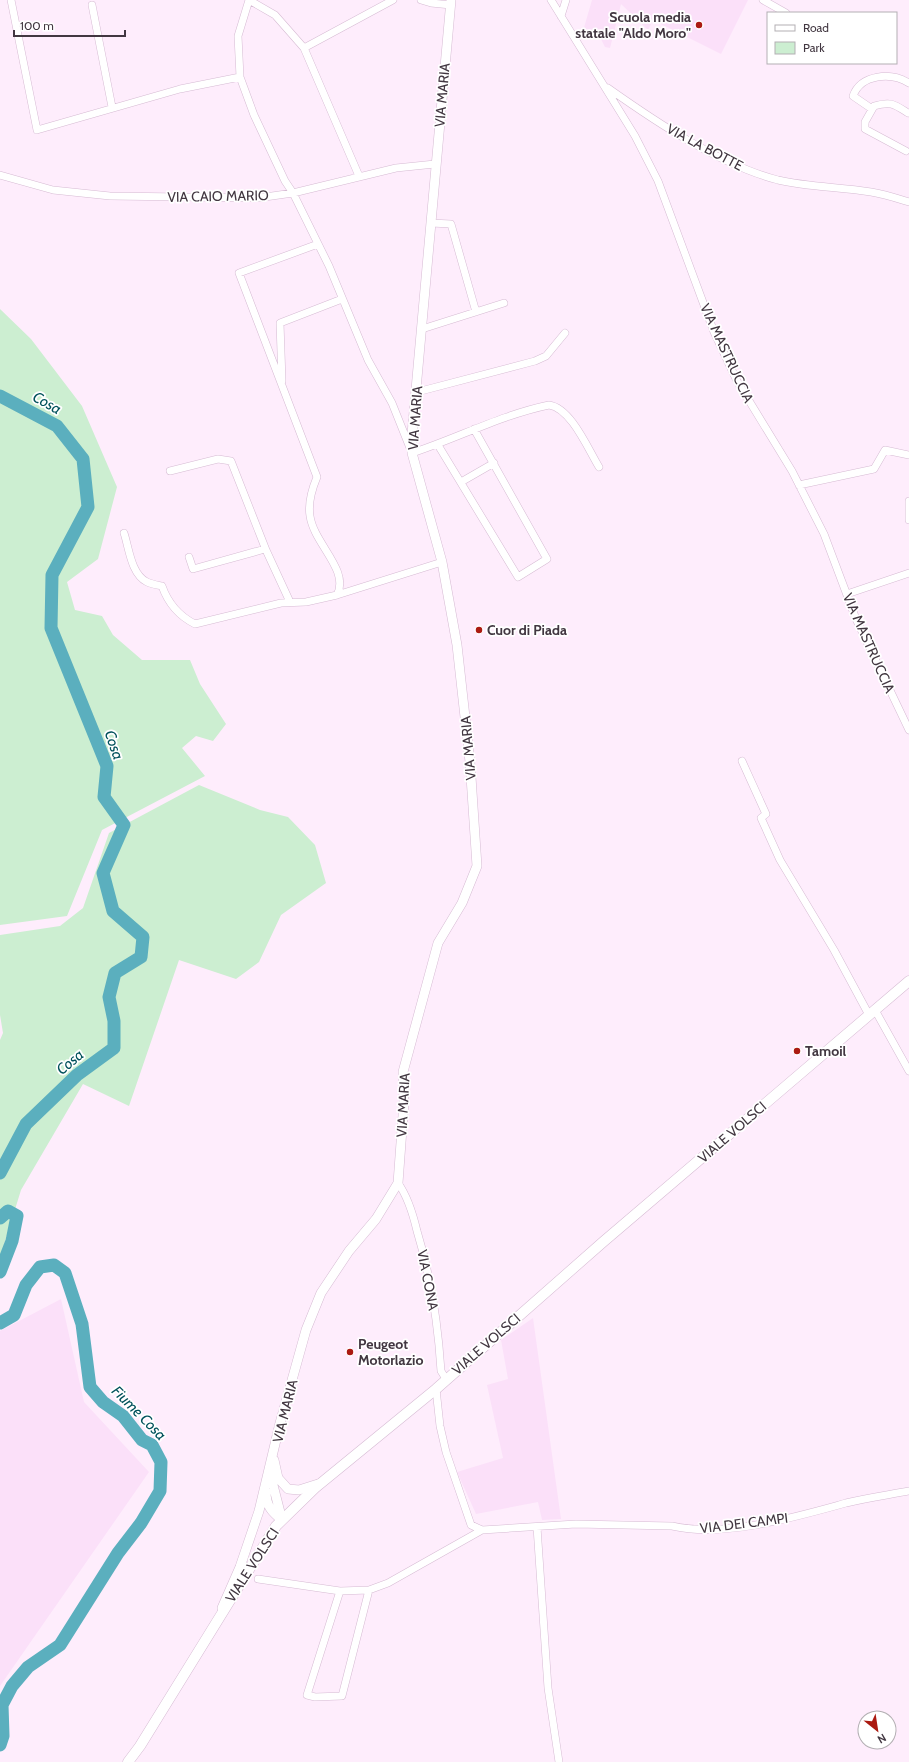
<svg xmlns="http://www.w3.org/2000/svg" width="909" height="1762" font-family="Cabin,sans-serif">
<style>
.built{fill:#fbe0f9}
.green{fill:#cceed1}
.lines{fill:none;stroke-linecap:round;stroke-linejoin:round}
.river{stroke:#5bafbe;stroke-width:13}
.minor-casing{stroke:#d6bbd3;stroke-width:8}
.tertiary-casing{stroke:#d6bbd3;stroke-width:10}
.secondary-casing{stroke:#d6bbd3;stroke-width:11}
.minor{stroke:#fff;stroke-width:7}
.tertiary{stroke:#fff;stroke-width:9}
.secondary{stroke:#fff;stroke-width:10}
.poi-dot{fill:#ab1a11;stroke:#fff;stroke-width:1.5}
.labels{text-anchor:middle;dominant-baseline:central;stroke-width:3.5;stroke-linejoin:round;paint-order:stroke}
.poi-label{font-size:14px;font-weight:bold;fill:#423741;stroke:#fff;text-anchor:start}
.street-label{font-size:14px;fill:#423741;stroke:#fff}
.water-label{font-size:15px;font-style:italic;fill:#01515b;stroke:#fff}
</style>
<rect width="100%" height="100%" fill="#feedfc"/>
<!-- built -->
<path class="built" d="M592,0H748L721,54L653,20L648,30L621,4L610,48L605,47L599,35L583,31Z
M61,1299L84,1402L149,1472L0,1686V1331Z
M533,1318L561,1519L542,1520L538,1502L476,1514L457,1472L503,1458L487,1385L508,1379L501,1340Z"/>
<!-- green -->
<path class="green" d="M0,309L31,339L82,406L117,487L98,559L67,582L75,610L102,616L113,635L142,660H190L200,684L226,724L213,741L196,736L182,748L205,776L102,830L67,916L0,925Z
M199,785L260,810L288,817L315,845L326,883L281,915L259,962L236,979L179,960L129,1106L83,1084L21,1190L0,1258V1040L3,1033L0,1015V935L60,926L83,908L109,833Z"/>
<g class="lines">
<!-- river -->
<path class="river" d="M0,396L57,426L83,459L88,507L52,575L51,628L107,766L104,797L124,825L103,873L113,911L143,937L141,957L115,973L109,997L114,1021V1048L77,1075L26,1124L0,1173
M0,1218L8,1211L17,1216L12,1241L0,1272
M0,1323L14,1315L26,1285L40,1267L54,1265L65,1273L82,1324L90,1387L103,1402L123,1416L142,1440L152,1445L161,1462L160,1491L141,1523L118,1553L60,1645L28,1667L12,1686L2,1705L3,1736L0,1745"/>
<!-- minor casing -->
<g class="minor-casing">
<path id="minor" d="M11,0L37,130L180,89L240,77
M249,0L238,36L240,77L254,115L285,181L293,193L329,266L368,360L392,403L412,453C458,438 501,415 549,405C571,408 588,449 599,467
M249,0L275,15L304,48L359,176
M421,0L431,3L451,5
M551,0L635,136L658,181L714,332L737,381L792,471L824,534L856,619L909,730
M763,0L786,13
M92,5L112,107
M561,16L566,0
M304,48L393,0
M608,88C656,122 720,165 778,180C808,187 840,187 871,192C884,194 896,198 909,202
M872,109L853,96C861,74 891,72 909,83
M906,151L865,129V122L874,106C891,101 894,104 908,113
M0,175L53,190L110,196L258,198L293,193L396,168L435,164
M431,223L451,224L476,312
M422,329L504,303
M282,381L280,323L342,299
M417,392L535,361L546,356L565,333
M438,445L518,577L547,559L474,429
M170,471L218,459L231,461L266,550L290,602
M461,482L494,463
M799,485L874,469L885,450L909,455
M909,501V520
M124,533C129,548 131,574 147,582C151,584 157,585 162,586C168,603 179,616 195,624L281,603L306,602L337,595C350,570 314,544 310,516C308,504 312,489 317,477L239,273L318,244
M189,557L193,569L265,549
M847,594L909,573
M337,595L442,562
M742,761L766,814L761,818L780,860L834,950L869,1015
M875,1010L909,1071
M398,1183C408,1197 413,1214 417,1231C431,1277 438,1323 441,1371L446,1379
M436,1389L440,1426L446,1452L471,1525L482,1530L576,1524L672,1526C725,1538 795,1517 846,1503C867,1498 888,1495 909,1491
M537,1527L548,1688L559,1762
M258,1579L340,1591L369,1590L388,1583L482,1530
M340,1591L307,1695L315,1697L342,1696L369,1590"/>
</g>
<!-- tertiary casing -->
<g class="tertiary-casing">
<path id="tertiary" d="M274,1460L278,1478L288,1489L299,1490L318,1484
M273,1470V1485L282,1520
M266,1492C266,1506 272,1512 282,1520
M222,1608L240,1567L259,1511L280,1423L306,1330L321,1293L349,1251L376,1219L398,1183L404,1102L403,1072L438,943L462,903L477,866L470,762L457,645L442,562L412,453V434L451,0"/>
</g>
<!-- secondary casing -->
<g class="secondary-casing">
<path id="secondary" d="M128,1762L140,1746L276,1526L315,1488L436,1389L603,1242L909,981"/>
</g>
<!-- minor -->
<use href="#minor" class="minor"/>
<!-- tertiary -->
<use href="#tertiary" class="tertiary"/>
<!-- secondary -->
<use href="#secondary" class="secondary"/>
</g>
<!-- markers -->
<g class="poi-dot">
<circle cx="699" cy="25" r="4"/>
<circle cx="479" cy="630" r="4"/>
<circle cx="797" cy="1051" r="4"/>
<circle cx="350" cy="1352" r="4"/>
</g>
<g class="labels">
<!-- poi labels -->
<g class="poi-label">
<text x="691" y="17" text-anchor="end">Scuola media<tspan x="691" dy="16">statale "Aldo Moro"</tspan></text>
<text x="487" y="630">Cuor di Piada</text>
<text x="805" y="1051">Tamoil</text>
<text x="358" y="1344">Peugeot<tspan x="358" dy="16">Motorlazio</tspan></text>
</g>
<!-- street labels -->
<g class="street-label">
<text transform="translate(442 95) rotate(-85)">VIA MARIA</text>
<text transform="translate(705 147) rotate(28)">VIA LA BOTTE</text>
<text transform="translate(218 196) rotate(-1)">VIA CAIO MARIO</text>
<text transform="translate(727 353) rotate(65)">VIA MASTRUCCIA</text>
<text transform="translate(415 418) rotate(-86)">VIA MARIA</text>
<text transform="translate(869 643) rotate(66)">VIA MASTRUCCIA</text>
<text transform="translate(468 748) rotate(-95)">VIA MARIA</text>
<text transform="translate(403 1105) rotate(-87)">VIA MARIA</text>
<text transform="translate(732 1132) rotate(-41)">VIALE VOLSCI</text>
<text transform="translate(428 1280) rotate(79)">VIA CONA</text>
<text transform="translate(486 1344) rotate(-41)">VIALE VOLSCI</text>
<text transform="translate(285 1411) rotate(-76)">VIA MARIA</text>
<text transform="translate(744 1523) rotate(-7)">VIA DEI CAMPI</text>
<text transform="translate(252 1565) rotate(-57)">VIALE VOLSCI</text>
</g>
<!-- water labels -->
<g class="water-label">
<text transform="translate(47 403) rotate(29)">Cosa</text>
<text transform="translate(114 745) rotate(71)">Cosa</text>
<text transform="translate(70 1062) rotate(-40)">Cosa</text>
<text transform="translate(139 1413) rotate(45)">Fiume Cosa</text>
</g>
</g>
<!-- legend -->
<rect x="767" y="12" width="130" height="52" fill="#ffffff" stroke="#b3afb3"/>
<rect x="775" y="25" width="20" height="6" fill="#ffffff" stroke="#b3afb3"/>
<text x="803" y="32" font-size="12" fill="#423741">Road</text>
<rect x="775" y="42" width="20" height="12" fill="#cceed1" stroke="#b3afb3"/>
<text x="803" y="52" font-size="12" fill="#423741">Park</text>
<!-- north arrow -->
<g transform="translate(877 1730) rotate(150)"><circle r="19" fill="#ffffff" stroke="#b3afb3"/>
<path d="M0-3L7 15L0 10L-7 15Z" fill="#ab1a11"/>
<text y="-6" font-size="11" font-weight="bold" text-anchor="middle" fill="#423741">N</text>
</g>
<!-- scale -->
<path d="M14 30v6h111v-6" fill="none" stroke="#423741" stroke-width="2"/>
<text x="20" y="30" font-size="12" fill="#423741" stroke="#ffffff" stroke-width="3" paint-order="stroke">100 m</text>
</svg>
